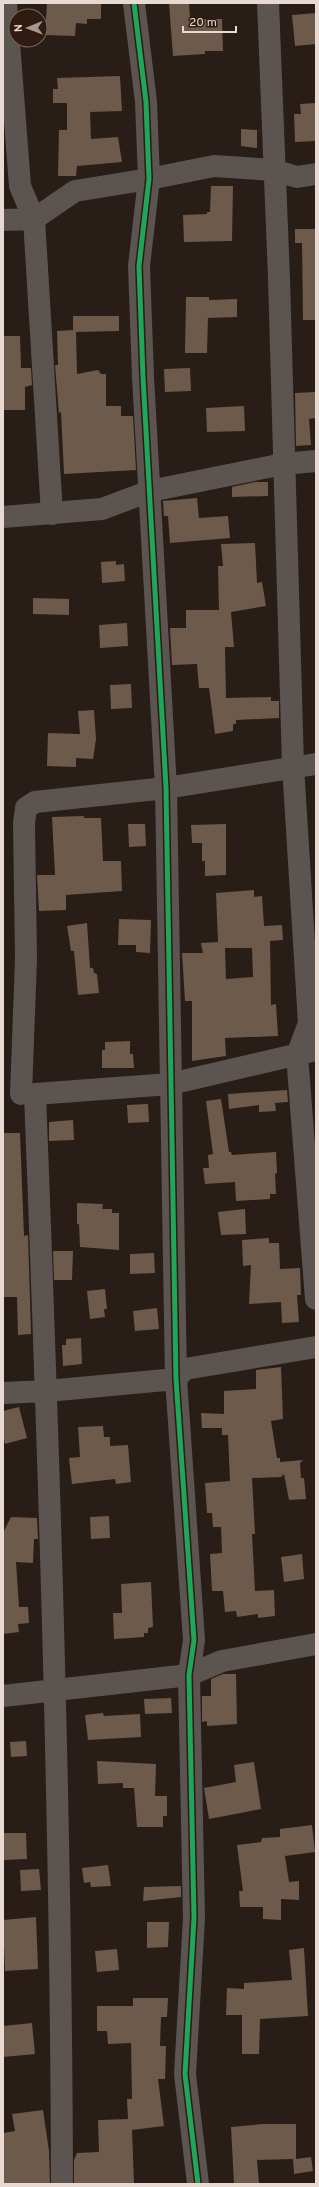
<svg xmlns="http://www.w3.org/2000/svg" width="319" height="2187" font-family="Overpass,sans-serif">
<style>
.building{fill:#6d5a4b;fill-rule:evenodd}
.lines{fill:none;stroke-linecap:round;stroke-linejoin:round}
.minor{stroke:#5c5450;stroke-width:22}
.cycleway-casing{stroke:#2f1b10;stroke-width:8}
.cycleway{stroke:#20a55d;stroke-width:5}
</style>
<rect width="100%" height="100%" fill="#281d17"/>
<!-- building -->
<path class="building" d="M47,3H101V19H87V24L76,23L75,36L45,35Z
M169,3H189L190,19H222L223,51H205V54L173,56Z
M316,13V44L295,46L292,15Z
M120,76L122,111L90,112L91,139L118,137L122,162L77,166L76,176H58L59,130H67V103H53V89H58L57,78Z
M316,103V141L295,142L294,114H301L300,104Z
M241,129L257,130V148L241,146Z
M211,186H233L232,241L184,242L183,215L207,214V212H210Z
M295,229H316V320H303L302,243H295Z
M186,297H209V300L237,299V317L208,318L207,353H185Z
M73,316H119V331L76,332L77,374L98,370L101,374H106V406H121V416H133L136,470L64,474L61,412L59,413L55,365H58L57,331L73,330Z
M3,336H20L21,368H31L32,385L25,387V410H3Z
M190,368L191,391L165,392L164,369Z
M316,392V418L309,419L311,445L296,446L295,393Z
M244,406L245,431L207,432L206,408Z
M255,482H268V496L232,497V487Z
M197,498L199,518L228,516L230,538L170,543L168,516H164L163,501Z
M255,543L257,583L262,582L266,606L231,612L234,647H225L226,698L271,697V701H279V718L236,720V724H233V731L215,734L209,688H199L197,664L172,665L170,628H186V610H219L218,566H223L221,544Z
M116,561V565L124,564L125,581L102,583L101,562Z
M33,598L69,599V615L33,614Z
M127,623L128,646L100,648L99,625Z
M131,684L132,708L111,709L110,685Z
M94,710L96,739L93,759L76,758V767L47,766L48,733L80,734L78,711Z
M84,816V818H101L103,861H121L122,891L66,895V910L39,911L37,875H55L52,817Z
M128,824H145L146,846L129,847Z
M226,824V875L205,876V861H202V843H192L191,825Z
M254,890V897L262,896L264,926L282,925L283,940L270,941L271,1005L276,1004L278,1036L225,1038L226,1056L192,1061V1001H185L182,953H203L201,943L218,942L216,893ZM225,948H252L253,977L226,979Z
M119,919L151,920L150,953L136,952V945H118Z
M87,923L90,968H93L94,973L97,974L99,993L78,995L74,951H71L67,926Z
M130,1041V1054H133L134,1068H102V1050H105V1042Z
M287,1090L288,1102L275,1103L276,1111L259,1112V1105L229,1109L228,1094Z
M221,1099L229,1152H231L232,1155L276,1152L277,1173L275,1174L276,1194H270V1199L236,1201L235,1182L205,1184L203,1168H209L208,1155L213,1154L206,1101Z
M148,1104L149,1122L128,1123L127,1105Z
M73,1120L74,1140L49,1141V1122Z
M3,1133H20L24,1236L28,1235L31,1334L18,1335L17,1297H3Z
M77,1203L103,1204L102,1209H112V1213H119V1250L80,1247L79,1224H77Z
M245,1209L246,1234L221,1235L218,1212Z
M269,1238V1243H279L280,1269L300,1268L301,1295H297L299,1322L282,1323L281,1302L249,1304L251,1265L243,1266L242,1240Z
M53,1251H73L72,1280H54Z
M154,1253L155,1273L130,1274V1254Z
M105,1289L107,1309H104L105,1317L90,1319L87,1291Z
M157,1308L159,1329L135,1331L133,1311Z
M81,1338L82,1364L63,1366L62,1345H66V1339Z
M281,1367L283,1419L271,1421L277,1458H280V1462L303,1460L300,1463L301,1478H304L306,1499L289,1500L284,1474L281,1477L252,1478L255,1534H252L255,1591L274,1590L275,1616L258,1618V1614L237,1617L236,1611L225,1612L223,1591H212L210,1554L222,1553L221,1527H213L212,1513H207L205,1483L230,1481L228,1435H222V1428H202L201,1413L224,1414V1391L256,1389V1370Z
M19,1407L27,1438L5,1444L3,1434V1411Z
M103,1426L104,1437H110V1446L128,1445L131,1482L116,1484L115,1479L72,1484L69,1458L80,1457L78,1427Z
M109,1516L110,1538L91,1539L90,1517Z
M11,1517L37,1518L38,1539H34L33,1563L16,1562L19,1607H28L29,1623L18,1624L19,1632L3,1634V1533Z
M302,1554L304,1579L284,1582L281,1557Z
M151,1582L153,1627L148,1628V1633H144V1637L114,1639L113,1613H122L121,1584Z
M223,1674H236L237,1724L207,1726V1721L202,1722V1696H211V1679Z
M171,1698L172,1713L145,1714L144,1699Z
M103,1713L104,1716L140,1714L141,1737L88,1740L85,1715Z
M26,1741L27,1756L11,1757L10,1742Z
M97,1761L156,1764L155,1796H167V1816H163V1827H137L134,1788H123V1783L98,1784Z
M254,1762L261,1809L209,1819L204,1788L236,1782L234,1765Z
M312,1825L315,1852L285,1856L289,1882L299,1881V1900L281,1899V1920L263,1919V1907H240L239,1891H243L237,1845L261,1842L262,1838L280,1837V1829Z
M3,1833H26L27,1859L3,1860Z
M108,1865L111,1886L91,1887L90,1882L84,1883L82,1868Z
M39,1869L41,1890L21,1891L20,1870Z
M181,1886V1897L143,1901L144,1887Z
M36,1917L38,1969L5,1971L3,1920Z
M147,1922H169L168,1947L147,1948Z
M304,1948L308,2016L260,2019L259,2054H242V2015H226L227,1988L244,1989V1983L292,1980L289,1950Z
M117,1949L119,1970L97,1972L95,1951Z
M133,1998H168L167,2017H161L160,2046H166L165,2079H158L164,2126L132,2130L134,2184H74V2160L77,2153L99,2152L98,2120L128,2119L127,2099H132L131,2043L108,2044L107,2031H97V2006H133Z
M32,2023L35,2054L3,2057V2026Z
M43,2110L49,2151L50,2184H3V2133L15,2131L12,2114Z
M263,2124H296V2159L311,2157L313,2171L294,2174L293,2159L257,2160L259,2184H234L231,2127Z"/>
<g class="lines">
<!-- minor -->
<path class="minor" d="M6,3L20,186L34,219L52,514
M134,3L146,102L149,179L139,266L143,377L166,788L176,1379L194,1640L189,1675L194,1918L185,2074L198,2184
M268,3L279,278L293,766L309,1023L297,1055L316,1299
M3,220L34,219L75,191L149,179L214,166L273,170L297,177L316,174
M3,517L102,509L150,491L283,464L316,461
M21,1094L26,959L24,823L26,808L35,802L166,788L316,764
M3,1393L47,1391L176,1379L185,1369L316,1347
M3,1696L189,1675L222,1661L316,1644
M62,2184C61,1821 49,1457 35,1094L170,1084L316,1050"/>
<!-- cycleway casing -->
<g class="cycleway-casing">
<path id="cycleway" d="M134,3L146,102L149,179L139,266L143,377L166,788L176,1379L194,1640L189,1675L194,1918L185,2074L198,2184"/>
</g>
<!-- cycleway -->
<use href="#cycleway" class="cycleway"/>
</g>
<!-- border -->
<rect width="319" height="2187" fill="none" stroke="#e8dad2" stroke-width="8"/>
<!-- north arrow -->
<g transform="translate(28 28) rotate(269)"><circle r="19" fill="#2f1b10" stroke="#79675e"/>
<path d="M0-3L7 15L0 10L-7 15Z" fill="#a59891"/>
<text y="-6" font-size="11" font-weight="bold" text-anchor="middle" fill="#e8dad2">N</text>
</g>
<!-- scale -->
<path d="M183 26v6h53v-6" fill="none" stroke="#e8dad2" stroke-width="2"/>
<text x="189" y="26" font-size="12" fill="#e8dad2" stroke="#2f1b10" stroke-width="3" paint-order="stroke">20 m</text>
</svg>
